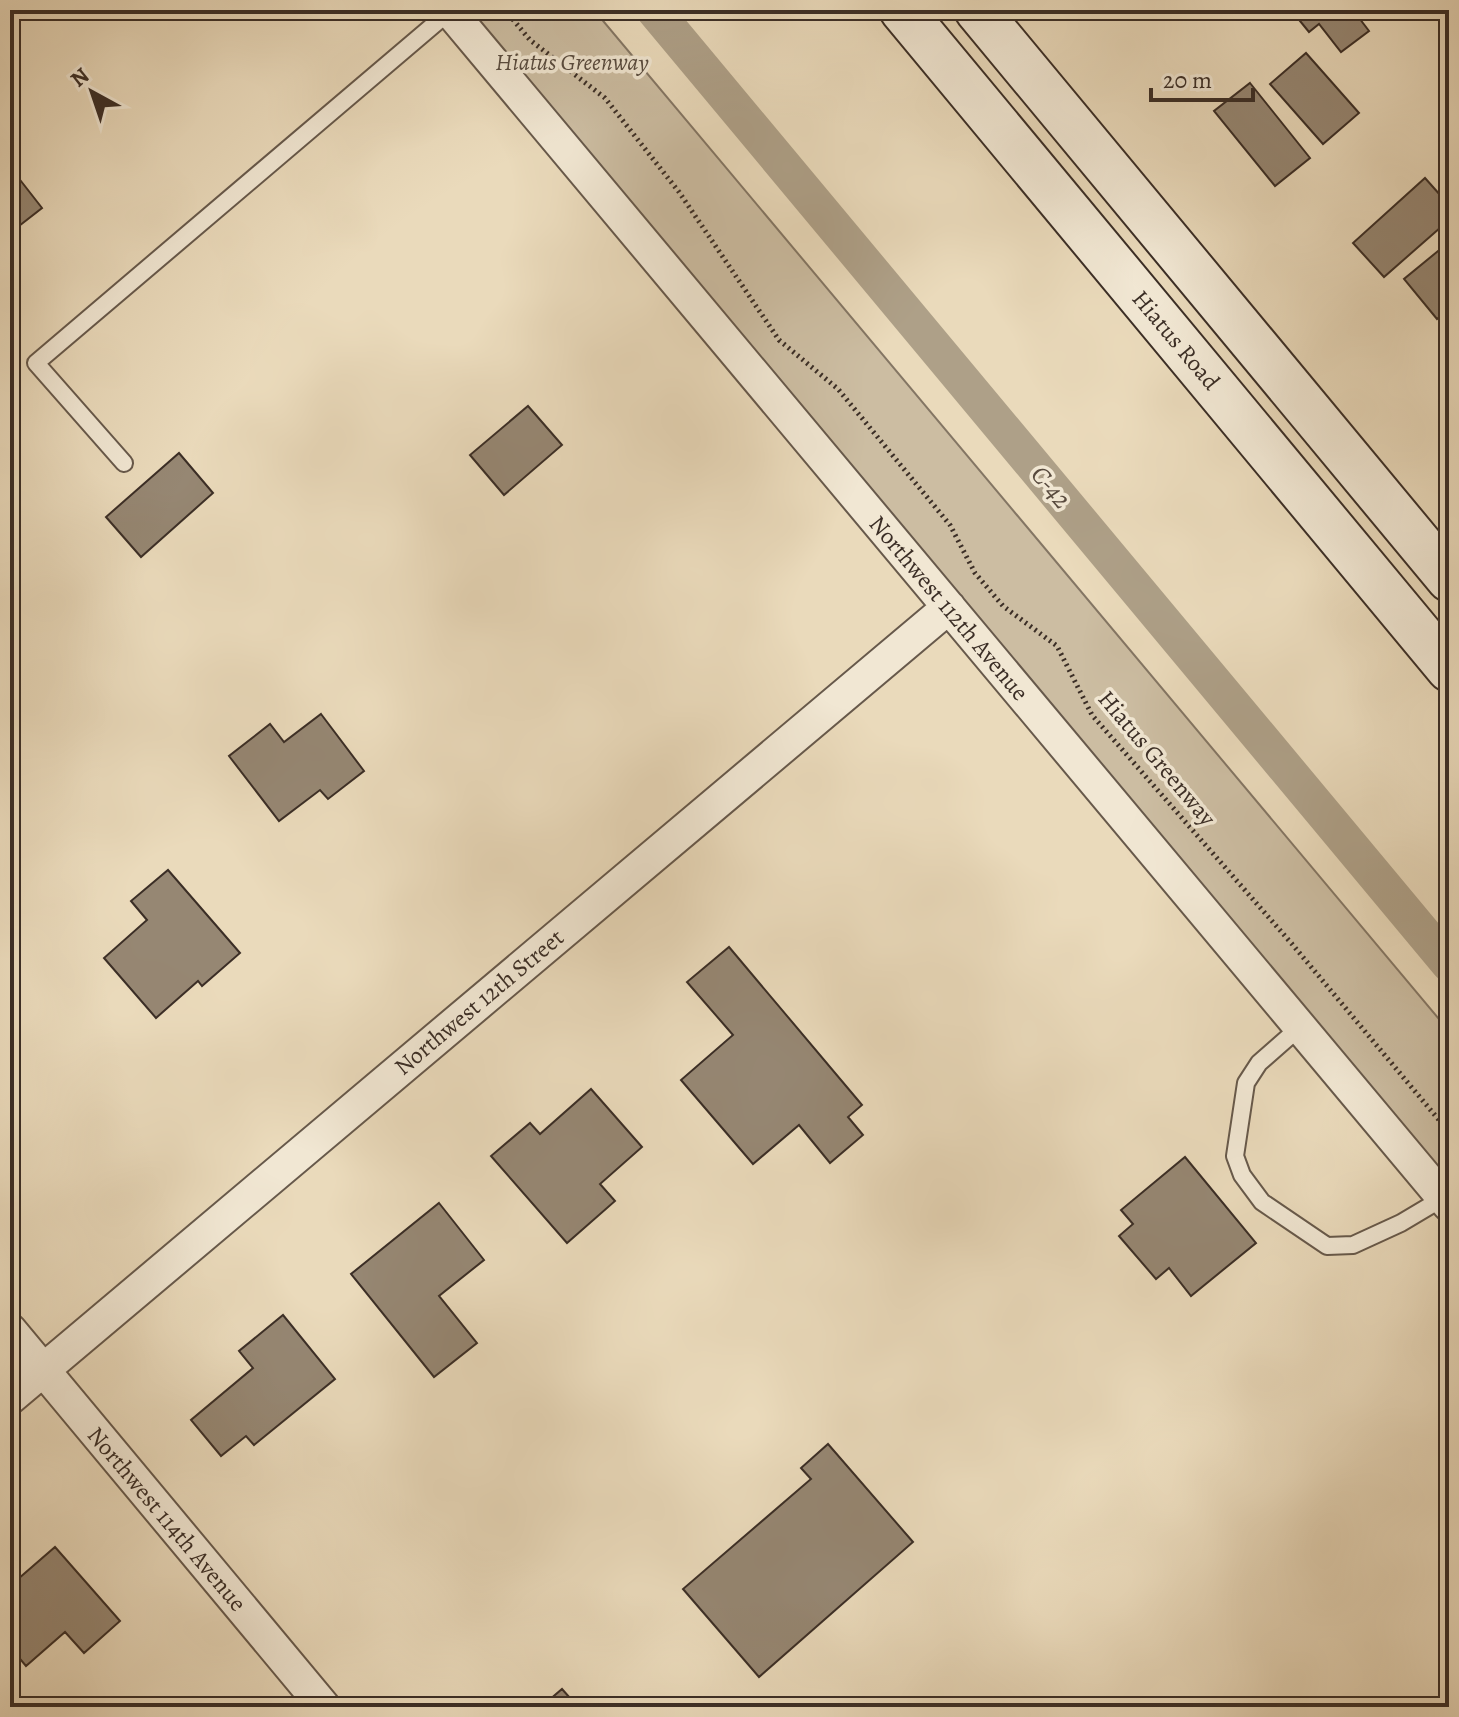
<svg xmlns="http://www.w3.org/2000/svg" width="1459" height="1717" font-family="Alegreya,serif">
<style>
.green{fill:#ccbda2;stroke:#847664;stroke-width:2}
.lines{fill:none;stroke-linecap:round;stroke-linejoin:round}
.canal{stroke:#aea088;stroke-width:36}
.building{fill:#968773;stroke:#3b2e26;stroke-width:2}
.lane-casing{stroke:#67594b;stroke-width:20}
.street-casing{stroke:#67594b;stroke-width:36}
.secondary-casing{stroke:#3b2e26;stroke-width:48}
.path{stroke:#3b2e26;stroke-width:5;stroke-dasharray:2 4;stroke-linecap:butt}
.lane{stroke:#f1e7d3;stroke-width:16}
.street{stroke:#f1e7d3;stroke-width:32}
.secondary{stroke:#f1e7d3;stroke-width:44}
.labels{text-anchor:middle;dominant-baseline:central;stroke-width:7;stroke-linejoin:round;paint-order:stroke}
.park-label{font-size:24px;font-style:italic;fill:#584b3f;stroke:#f1e7d3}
.street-label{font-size:24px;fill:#3b2e26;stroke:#f1e7d3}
.water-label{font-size:26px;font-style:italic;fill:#584a3e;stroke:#f1e7d3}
</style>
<rect width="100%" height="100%" fill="#eadabb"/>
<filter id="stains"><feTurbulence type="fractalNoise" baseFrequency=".0025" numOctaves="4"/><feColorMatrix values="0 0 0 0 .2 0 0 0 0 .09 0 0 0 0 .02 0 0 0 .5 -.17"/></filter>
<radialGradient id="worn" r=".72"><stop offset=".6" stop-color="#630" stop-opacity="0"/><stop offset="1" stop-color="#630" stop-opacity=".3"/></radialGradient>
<!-- green -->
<path class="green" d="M463,10H594L1449,1031V1185Z"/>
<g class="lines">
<!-- canal -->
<path class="canal" d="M654,10L1449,964"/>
</g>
<!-- building -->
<path class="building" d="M1291,10H1353L1369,31L1341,52L1319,24L1309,32Z
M1306,53L1359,113L1323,144L1270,84Z
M1250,83L1310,158L1275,186L1214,111Z
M10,167L42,208L10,233Z
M1425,178L1449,205V220L1384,277L1353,243Z
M1449,242V309L1437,319L1404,279Z
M528,406L562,445L504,495L470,455Z
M179,453L213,493L141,557L106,517Z
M321,714L364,771L328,799L320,790L279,821L229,756L270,724L284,742Z
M168,870L240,953L202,986L198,981L156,1018L104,958L147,920L131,901Z
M729,947L862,1105L848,1117L863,1135L830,1163L799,1125L753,1164L681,1080L733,1035L687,982Z
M591,1089L642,1147L600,1184L615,1201L567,1243L491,1156L530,1123L540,1134Z
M1185,1157L1256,1243L1191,1296L1169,1268L1156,1279L1119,1236L1133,1224L1121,1210Z
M439,1203L484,1260L439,1296L477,1343L434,1377L351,1274Z
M283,1315L335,1379L254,1445L246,1436L221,1456L191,1420L253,1368L239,1351Z
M828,1444L913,1542L759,1677L683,1589L811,1479L801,1468Z
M55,1547L120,1621L84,1653L65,1632L26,1666L10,1647V1586Z
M562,1689L578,1707H541Z"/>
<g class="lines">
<!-- lane casing -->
<g class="lane-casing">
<path id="lane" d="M124,463L36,363L450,11
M1300,1027L1259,1063L1246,1083L1235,1156L1242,1175L1262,1202L1327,1246L1353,1245L1401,1223L1443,1198"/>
</g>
<!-- street casing -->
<g class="street-casing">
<path id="street" d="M449,10L1449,1205
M10,1330L324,1707
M10,1398L949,607"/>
</g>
<!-- secondary casing -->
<g class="secondary-casing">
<path id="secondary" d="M902,10L1449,669
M977,10L1449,579"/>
</g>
<!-- path -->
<path class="path" d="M505,10L530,40L605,98L679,192L779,340L838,389L950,525L975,573L1003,606L1057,646L1092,715L1292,944L1449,1132"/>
<!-- lane -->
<use href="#lane" class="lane"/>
<!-- street -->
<use href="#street" class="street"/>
<!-- secondary -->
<use href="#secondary" class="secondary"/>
</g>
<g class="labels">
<!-- park labels -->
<g class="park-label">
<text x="572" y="62">Hiatus Greenway</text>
</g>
<!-- street labels -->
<g class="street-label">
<text transform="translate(1176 340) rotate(50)">Hiatus Road</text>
<text transform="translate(949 608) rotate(50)">Northwest 112th Avenue</text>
<text transform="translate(1157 758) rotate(50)">Hiatus Greenway</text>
<text transform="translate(479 1002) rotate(-40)">Northwest 12th Street</text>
<text transform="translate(167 1519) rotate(50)">Northwest 114th Avenue</text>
</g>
<!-- water labels -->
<g class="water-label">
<text transform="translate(1051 487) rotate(50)">C-42</text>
</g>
</g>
<!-- margin -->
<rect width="1459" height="1717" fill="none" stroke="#eadabb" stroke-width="40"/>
<rect x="12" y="12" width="1435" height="1693" fill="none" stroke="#3b2e26" stroke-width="4"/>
<rect x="20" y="20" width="1419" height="1677" fill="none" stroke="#3b2e26" stroke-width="2"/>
<!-- north arrow -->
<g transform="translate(92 92) rotate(320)" stroke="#f1e7d3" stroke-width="6" paint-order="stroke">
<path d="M0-6L14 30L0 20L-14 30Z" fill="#3b2e26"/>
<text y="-12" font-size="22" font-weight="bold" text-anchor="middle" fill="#3b2e26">N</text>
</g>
<!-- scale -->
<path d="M1151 88v12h102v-12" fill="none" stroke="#3b2e26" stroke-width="4"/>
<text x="1163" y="88" font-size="24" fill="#3b2e26" stroke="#f1e7d3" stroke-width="6" paint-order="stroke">20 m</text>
<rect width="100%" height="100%" filter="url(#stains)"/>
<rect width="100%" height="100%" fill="url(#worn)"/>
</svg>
